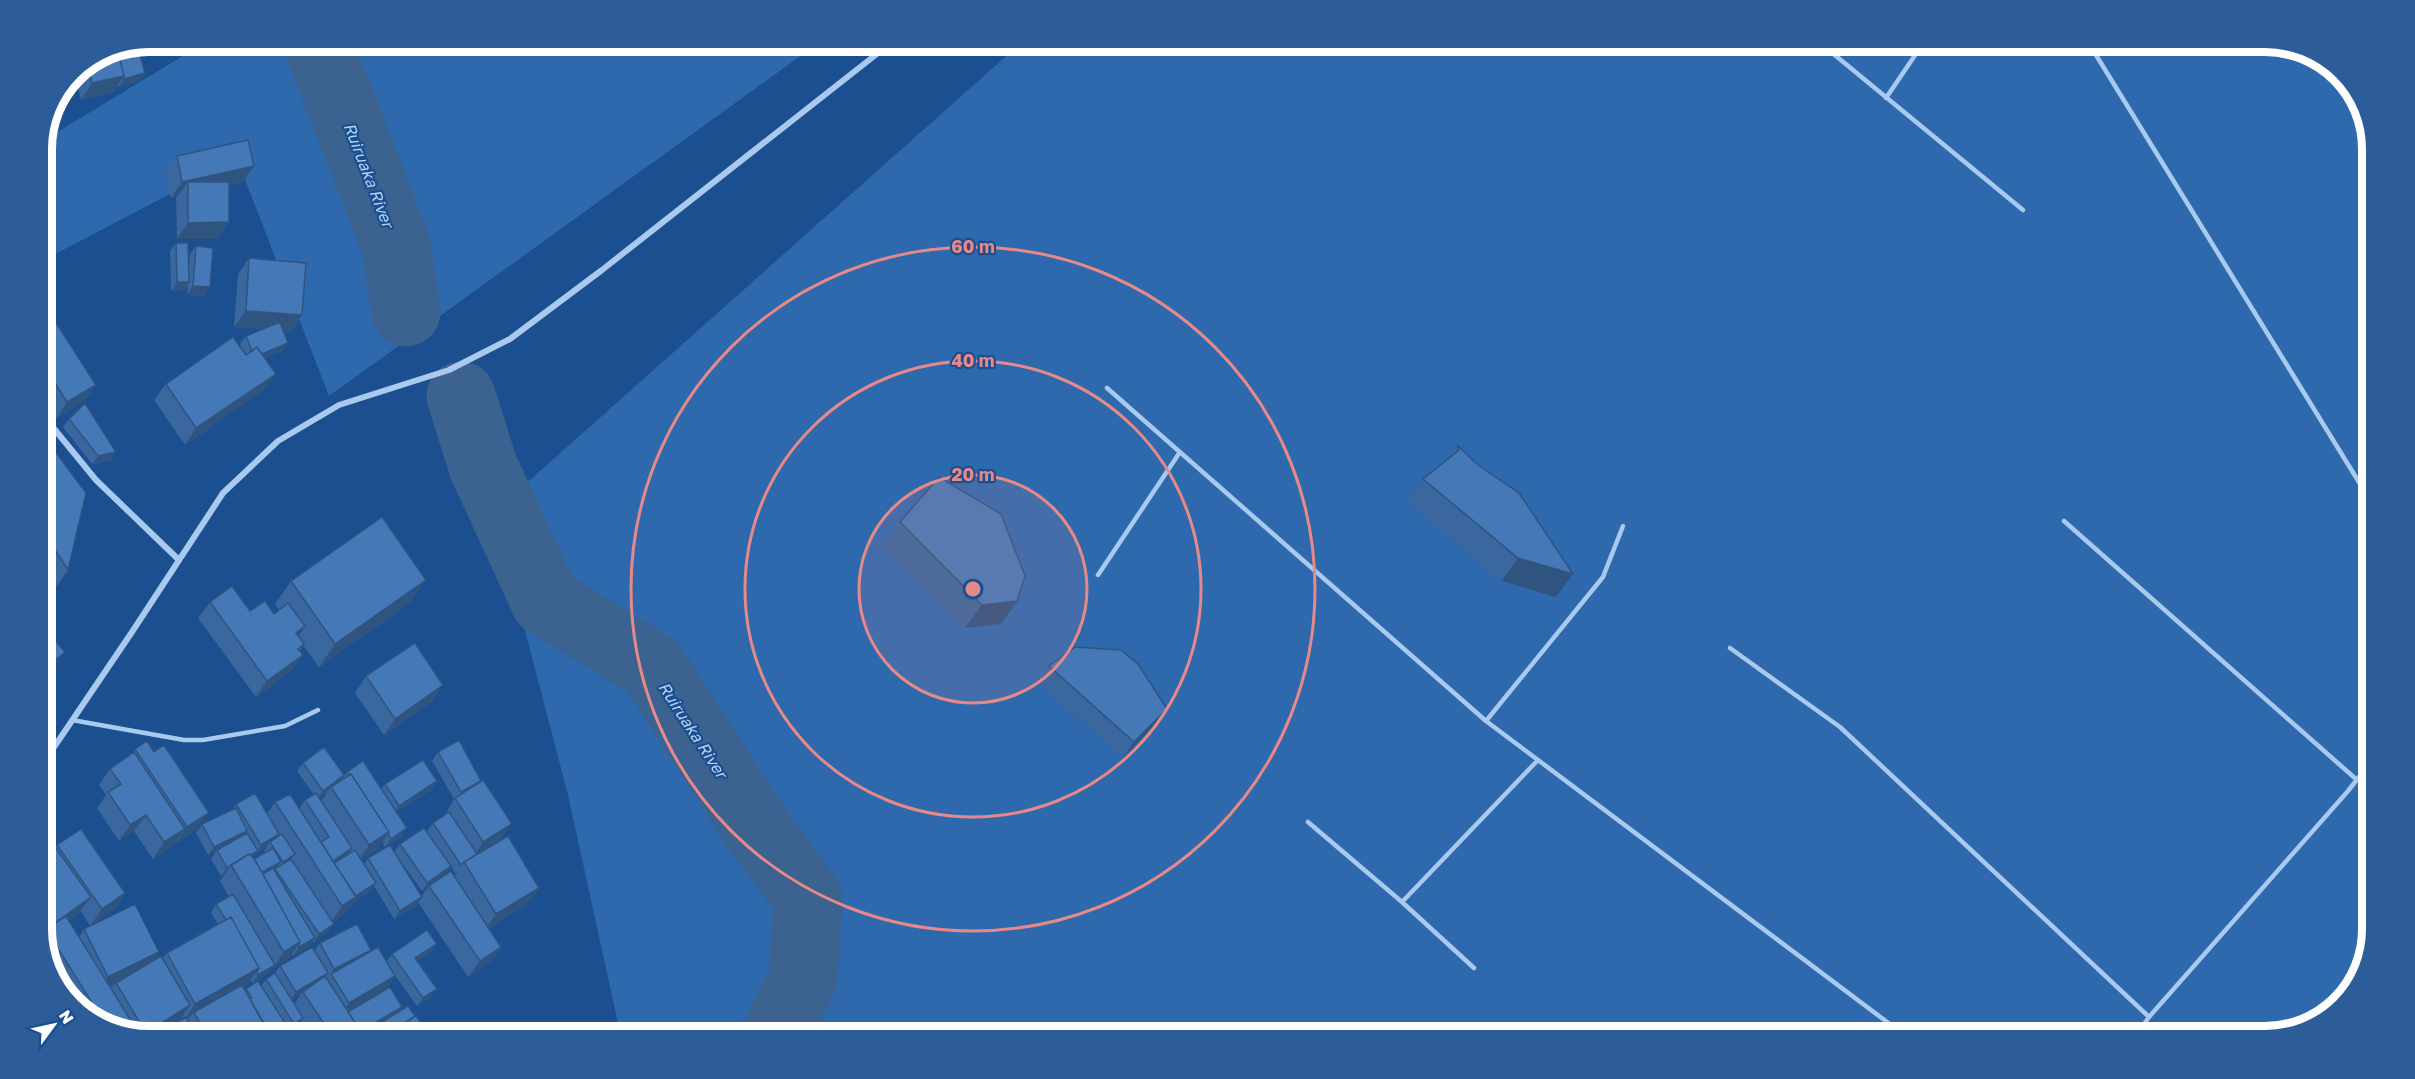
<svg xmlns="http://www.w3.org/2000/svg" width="2415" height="1079" font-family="'Golos Text',sans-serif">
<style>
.green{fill:#2e69ad}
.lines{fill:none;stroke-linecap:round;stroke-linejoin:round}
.river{stroke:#3c6290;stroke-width:69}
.lane{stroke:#a9c9ee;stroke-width:4.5}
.street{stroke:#a9c9ee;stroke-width:6}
.wall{fill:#3a679d;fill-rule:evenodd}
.shaded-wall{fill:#305480}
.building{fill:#4478b7;stroke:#305480;stroke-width:1.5}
.ring{fill:none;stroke:#e88989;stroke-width:3}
.labels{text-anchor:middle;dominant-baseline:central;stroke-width:4.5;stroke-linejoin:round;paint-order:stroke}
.water-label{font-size:16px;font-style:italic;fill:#b5d3f5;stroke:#1b4f8f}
.rim{fill:none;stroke:#fff;stroke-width:8}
.centre{fill:#e88989;stroke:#1b4f8f;stroke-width:3}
.ring-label{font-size:18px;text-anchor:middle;font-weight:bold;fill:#e88989;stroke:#1b4f8f;stroke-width:4.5;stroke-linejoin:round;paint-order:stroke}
</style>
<rect width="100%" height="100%" fill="#1b4f8f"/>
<!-- green -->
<path class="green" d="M206,42H820L329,396L237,159L42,261L44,140Z
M1022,42H2265L2307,50L2355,90L2373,143V929L2365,971L2325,1019L2265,1037H621L568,795L494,512Z"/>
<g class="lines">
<!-- river -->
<path class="river" d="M317,42L396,245L406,312
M461,396L483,466L545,601L653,667L759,832L808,898L803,979L774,1037"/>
<!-- lane -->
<path class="lane" d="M1819,42L2023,210
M2088,42L2373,505
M1886,98L1924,42
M1107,388L1486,721L1907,1037
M2064,521L2357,780
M1098,575L1180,452
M1730,648L1840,727L2149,1017
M72,720L184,740H203L285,726L318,710
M1486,721L1603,577L1623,526
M1308,822L1402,902L1538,760
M1402,902L1474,968
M2135,1037L2149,1017L2348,791L2373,759"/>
<!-- street -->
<path class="street" d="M42,414L96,480L179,560
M42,765L132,632L223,493L278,441L339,405L449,370L510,339L602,270L892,42"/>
</g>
<!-- wall -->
<path class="wall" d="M150,42L164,51L140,53L145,73L140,81L118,87L117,85L113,92L81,100L75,73L109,50Z
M177,156L254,166L242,182L229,185V222L218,239H177L176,198L178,196L171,198L165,172Z
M176,243L189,266L190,254L196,246L210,287L204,296L187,294L188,285L184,290L171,291L170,251Z
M249,258L302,315L291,332L283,331L282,351L265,358L264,390L185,445L154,400L166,384L242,351L240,344L246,336L263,329L234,327L238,274Z
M42,301L96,385L84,401L56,419L42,397Z
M69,419L116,452L111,460L92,464L63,427Z
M1457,445L1573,574L1556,597L1502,581L1407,502L1423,479L1446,460Z
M42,448L68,570L57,586L42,564Z
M900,522L1017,601L1001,624L965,628L884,546Z
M291,581L410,603L319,667L303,645L300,651L303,655L291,671L256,697L198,618L210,602L250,611L274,614L279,610L275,604Z
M1049,666L1156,725L1122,758L1038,682Z
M366,676L432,702L384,735L355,693Z
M135,749L197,829L153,859L134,831L119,841L97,808L106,795L99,785L110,769L132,753Z
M438,752L500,840L528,904L489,928L501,947L490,963L468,977L418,902L416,906L394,919L374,886L370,891L352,904L345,913L333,921L328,932L313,943V941L309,946L293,956L292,954L289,958L272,968L269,973L252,983L251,980L248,984L243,987L245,990L246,989L261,986L266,979L275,973L280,966L314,951L320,943L369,952L387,961L392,954L431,952L417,961L431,997L417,1006L391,970L395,976L385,990L398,1012L415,1016L431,1037H311L301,1022L297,1027L288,1032L286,1034L292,1037H155L156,1036L150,1037L108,1029L64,995L42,936V856L56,848L57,845L125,893L114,910L90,926L81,911L69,921L79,937L84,929L154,960L162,959L167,953L218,924L211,913L216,904L229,897L220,881L224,875L221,876L211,859L216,851L208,855L196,833L202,824L233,809L236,804L267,814L275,802L299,809L305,800L314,795L297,771L303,763L340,781L347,772L381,789L385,784L437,781L431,790L396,812L407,828L401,837L385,847L382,842L378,849L361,860L364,864L368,858L394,852L400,844L427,831L433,823L445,815L454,799L432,761ZM328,791L321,801L319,798ZM267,846L264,851L266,853L254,859L253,857L257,853ZM397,856L422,891L429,886L421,897ZM451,866L455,873L457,872L454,876L445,875ZM301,994L294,1004L292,1000Z"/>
<!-- shaded-wall -->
<path class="shaded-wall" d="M170,42L164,51L137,53L143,45Z
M145,73L140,81L118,87L124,79Z
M124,76L113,92L81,100L92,83Z
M254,166L242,182L188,194V182L178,196L171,198L182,182Z
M229,222L218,239H177L188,223Z
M177,282H189L184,290L171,291Z
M193,286L210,287L204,296L187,294Z
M246,311L302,315L291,332L234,327Z
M288,343L282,351L248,365L254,357Z
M276,374L264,390L185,445L196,428Z
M96,385L84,401L56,419L67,402Z
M116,452L111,460L92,464L98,456Z
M52,545L42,559V552Z
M1518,558L1573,574L1556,597L1502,581Z
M426,580L410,603L319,667L335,644Z
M1017,601L1001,624L965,628L982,605Z
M305,626L294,642L296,633Z
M65,652L59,660L42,675V671Z
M303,655L291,671L256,697L267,681Z
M443,685L432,702L384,735L395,719Z
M1167,709L1156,725L1122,758L1134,742Z
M344,775L339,783L331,787L328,791L317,799L323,791Z
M437,781L431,790L393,814L399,806Z
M209,813L197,829L176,843L187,827Z
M146,815L134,831L119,841L130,825Z
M512,824L500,840L473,857L483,842Z
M407,828L401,837L385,847L391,839Z
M185,829L174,845L153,859L164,842Z
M247,831L242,839L208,855L214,847Z
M389,832L378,849L358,862L369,845Z
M279,834L273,842H270L267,846L257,853L252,859L232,865L257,852L261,845Z
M352,848L346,856L323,872L329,863Z
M295,854L289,862L278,870L283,862Z
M281,862L275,870V869L273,872L256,876Z
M230,866L224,875L221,876L227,868Z
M451,866L445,875L422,891L427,883Z
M376,883L370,891L352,904L345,913L331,922L342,906Z
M539,888L528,904L485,930L496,914Z
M125,893L114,910L90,926L102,909Z
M91,897L79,913L50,934L52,925Z
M422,897L416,906L394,919L400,911Z
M334,924L328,932L313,943L319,934Z
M315,938L309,946L293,956L299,947Z
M300,942L289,958L272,969L284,952Z
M437,944L431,952L409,967L415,958Z
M501,947L490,963L468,977L480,961Z
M371,950L365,958L331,974L328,977L334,969Z
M159,952L148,969L97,993L108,977Z
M275,965L269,973L252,983L258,975Z
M259,968L248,984L194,1014V1012L191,1016L184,1020L195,1004Z
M328,973L322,981L303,992L301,994L290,1001L296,992Z
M395,976L384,992L338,1019L349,1003Z
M437,989L431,997L417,1006L423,998Z
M190,1005L179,1022L154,1037L144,1036L146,1033Z
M402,1007L396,1015L359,1037H354L356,1034Z
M303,1018L297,1027L288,1032L294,1024Z
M358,1027L351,1037H342Z
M289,1029L284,1037H278Z"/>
<!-- building -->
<path class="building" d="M150,42H170L143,45V43Z
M137,44L145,73L124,79L123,76H124L117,48Z
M117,48L124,76L92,83L88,64L109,50Z
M248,140L254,166L182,182L177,156Z
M188,182H229V222L188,223Z
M176,243H188L189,282H177Z
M196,246L213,248L210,287L193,286Z
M249,258L306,263L302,315L246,311Z
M42,301L96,385L67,402L42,363Z
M280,322L288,343L262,354L257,347L252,351L246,336Z
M233,337L246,355L257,347L276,374L196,428L166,384Z
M85,403L116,452L98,456L69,419Z
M49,443L86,493L68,570L52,545L42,552V448Z
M1457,445L1478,465L1519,493L1573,574L1518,558L1423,479L1459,450Z
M939,477L1001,514L1025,576L1017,601L982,605L900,522Z
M382,517L426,580L335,644L291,581Z
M232,586L250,611L265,601L274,614L288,603L305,626L296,633L304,644L298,649L303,655L267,681L210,602Z
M42,627H43L65,652L42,671Z
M415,643L443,685L395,719L366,676Z
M1075,647L1121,650L1138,664L1167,709L1134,742L1049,666Z
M459,740L481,781L461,792L438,752Z
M147,741L154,752L164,745L209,813L187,827L135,749Z
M324,747L344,775L323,791L303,763Z
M134,752L185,829L164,842L146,815L130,825L108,792L121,784L110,769Z
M423,760L437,781L399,806L385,784Z
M363,761L407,828L391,839L388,834L389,832L351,774L350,775L347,772Z
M351,774L389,832L369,845L331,787Z
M483,780L512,824L483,842L455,798Z
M255,793L279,834L261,845L236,804Z
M316,793L352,848L333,861L321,842L329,837L305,800Z
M290,794L356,897L342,906L275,802Z
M236,808L247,831L214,847L202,824Z
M449,812L477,854L464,862L461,865L433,823Z
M424,828L451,866L427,883L400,844Z
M81,829L125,893L102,909L57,845Z
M247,833L258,851L250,855L249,854L227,868L217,850Z
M282,834L295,854L283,862L270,842Z
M508,836L539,888L496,914L464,862Z
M390,845L422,897L400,911L368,858Z
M55,847L91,897L52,925L66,916L136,1029L129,1033L108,1029L107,1027L46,929L44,930L42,928V856Z
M273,848L281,862L262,872L254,859Z
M355,850L376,883L356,896L334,863Z
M249,854L254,858L300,942L284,952L231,865Z
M291,859L334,924L319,934L275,869Z
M273,868L315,938L299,947L298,946L300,942L263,874Z
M451,871L501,947L480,961L429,886Z
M233,894L275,965L258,975L257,972L259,968L231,917L226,920L216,904Z
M135,904L159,952L108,977L84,929Z
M231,917L259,968L195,1004L167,953Z
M357,924L371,950L334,969L320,943Z
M427,930L437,944L415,958L437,989L423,998L392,954Z
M44,940H45L87,1012L64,995Z
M312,947L328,973L296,992L280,966Z
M378,947L395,976L349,1003L331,974Z
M161,956L190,1005L146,1033L116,983Z
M275,973L303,1018L294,1024L266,979Z
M325,976L358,1027L342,1037H333L303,992Z
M258,981L289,1029L278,1037H272L250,999L252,998L246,989Z
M242,985L268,1032L259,1037H207L194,1012Z
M390,987L402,1007L356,1034L355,1032L358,1027L348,1012Z
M408,1006L415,1016L383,1037H381L374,1027Z
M416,1016L431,1037H385Z
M186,1017L198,1037H158L156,1035Z
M370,1028L376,1037H356Z
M289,1032L292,1037H282Z"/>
<!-- distance rings -->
<circle cx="973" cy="589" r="114" fill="#e88989" fill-opacity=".12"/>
<g class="ring">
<circle cx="973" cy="589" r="114"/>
<circle cx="973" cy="589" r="228"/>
<circle cx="973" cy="589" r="342"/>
</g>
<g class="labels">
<!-- water labels -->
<g class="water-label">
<text transform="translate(369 175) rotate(69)">Ruiruaka River</text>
<text transform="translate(693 730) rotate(57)">Ruiruaka River</text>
</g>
</g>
<!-- crop -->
<path d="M0 0H2415V1079H0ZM149 52H2265A97 97 0 0 1 2362 149V929A97 97 0 0 1 2265 1026H149A97 97 0 0 1 52 929V149A97 97 0 0 1 149 52Z" fill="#2d5d98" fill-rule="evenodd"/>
<path class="rim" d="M149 52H2265A97 97 0 0 1 2362 149V929A97 97 0 0 1 2265 1026H149A97 97 0 0 1 52 929V149A97 97 0 0 1 149 52Z"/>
<circle cx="973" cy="589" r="9" class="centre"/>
<g class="ring-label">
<text x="973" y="253">60 m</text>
<text x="973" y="367">40 m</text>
<text x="973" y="481">20 m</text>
</g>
<!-- north arrow -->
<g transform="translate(54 1025) rotate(57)" stroke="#1b4f8f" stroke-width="4.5" paint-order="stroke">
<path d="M0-4.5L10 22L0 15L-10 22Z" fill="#ffffff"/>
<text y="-9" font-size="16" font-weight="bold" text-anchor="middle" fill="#ffffff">N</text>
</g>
</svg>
